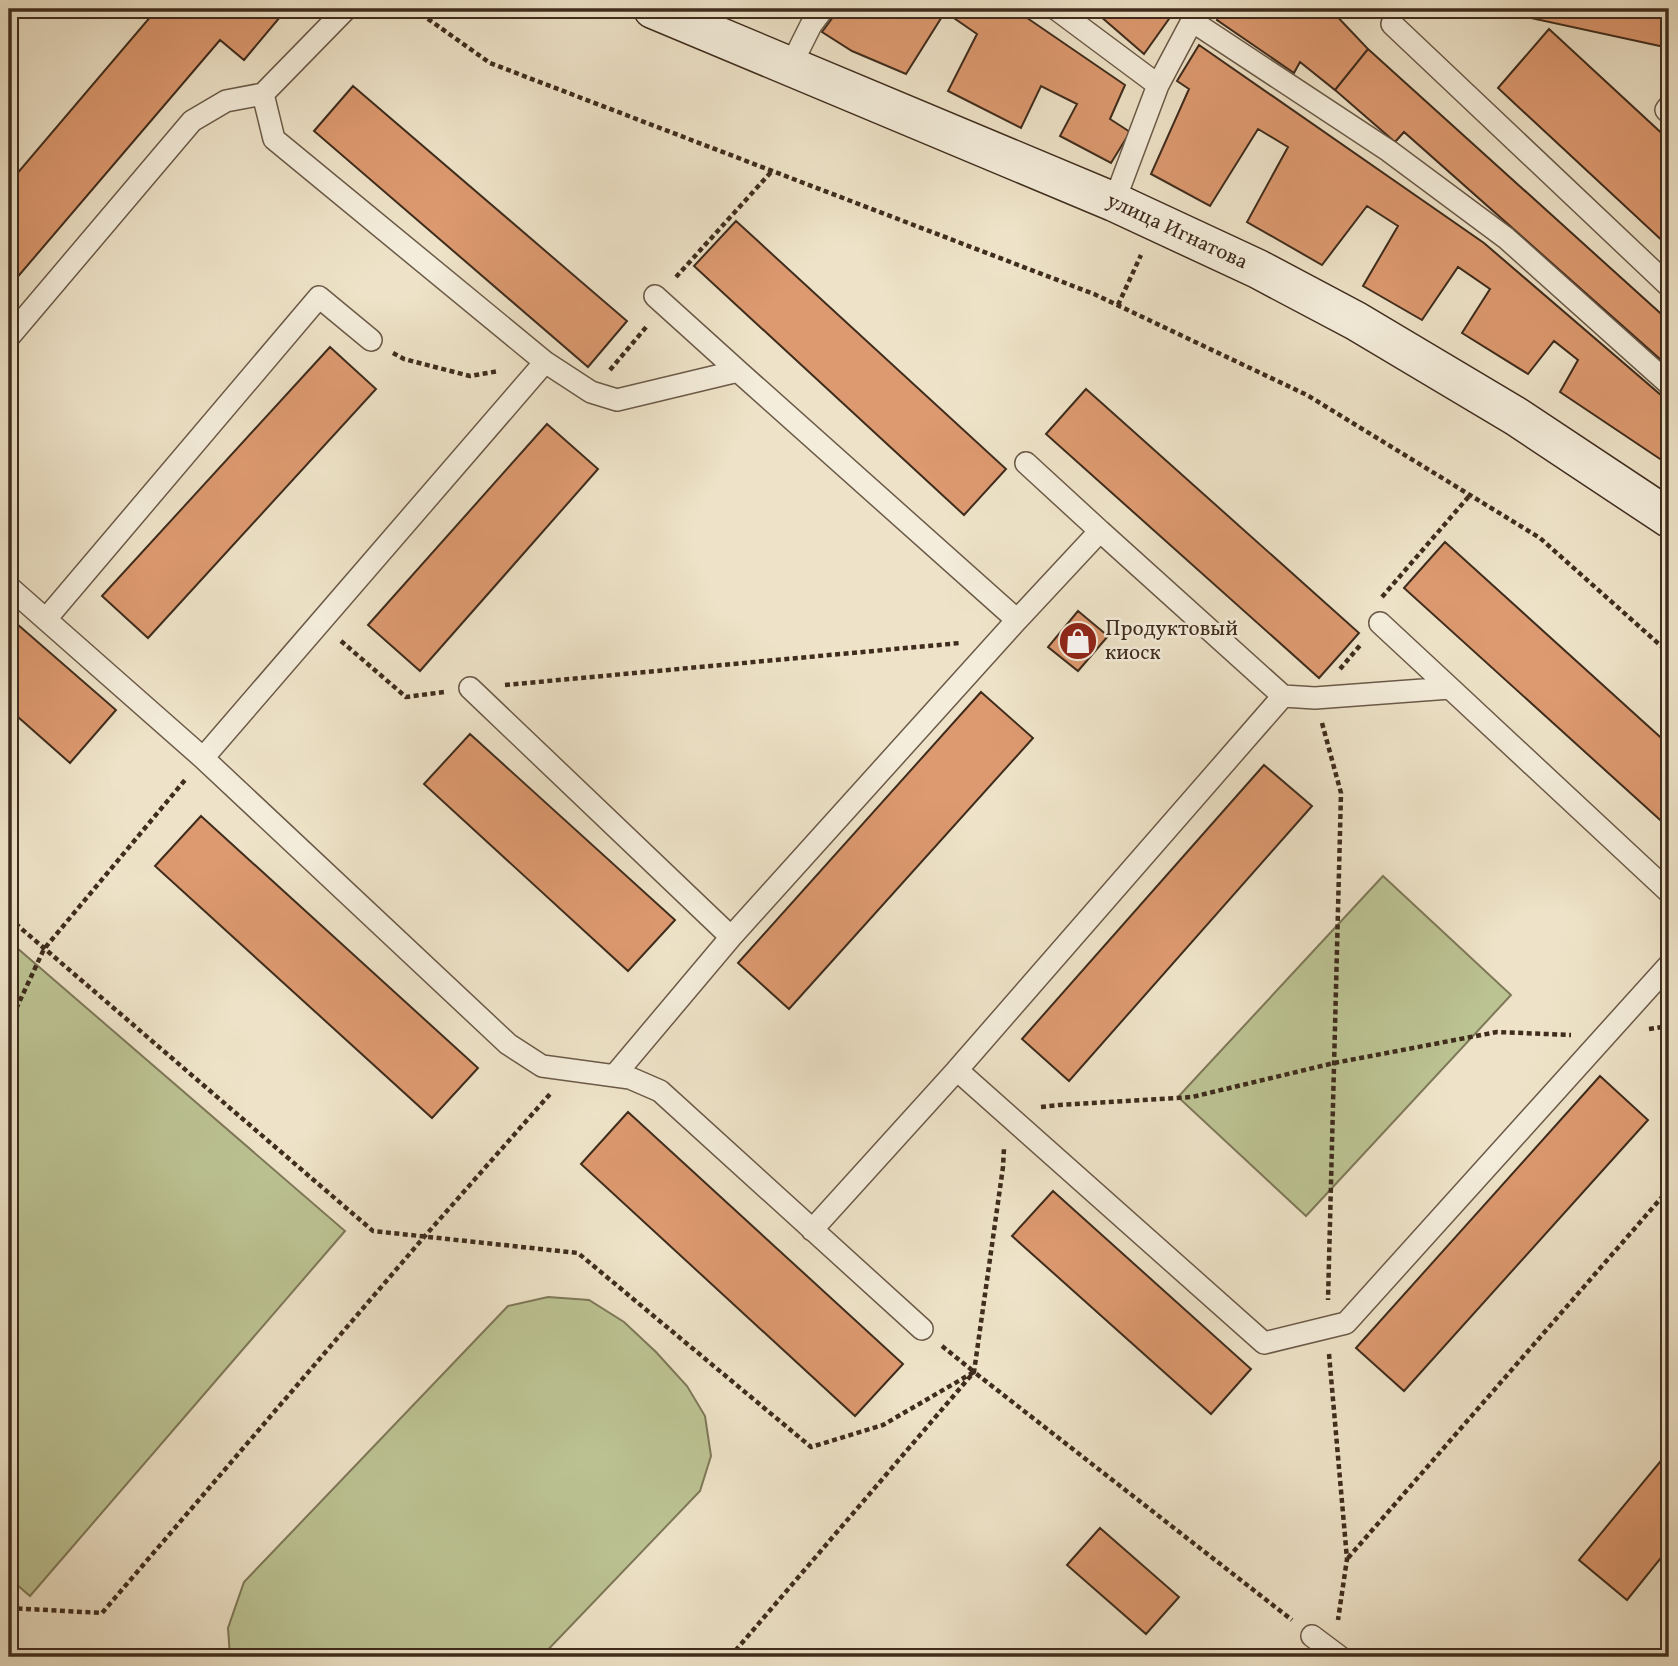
<svg xmlns="http://www.w3.org/2000/svg" width="1678" height="1666" font-family="Vollkorn,serif">
<style>
.green{fill:#bcc393;stroke:#7e7858;stroke-width:2}
.building{fill:#dd996f;stroke:#3f2c1d;stroke-width:2}
.lines{fill:none;stroke-linecap:round;stroke-linejoin:round}
.service-casing{stroke:#6b5a48;stroke-width:24}
.secondary-casing{stroke:#3f2c1d;stroke-width:41}
.path{stroke:#3f2c1d;stroke-width:4.5;stroke-dasharray:5 3.5;stroke-linecap:butt}
.service{stroke:#f4eddb;stroke-width:21}
.secondary{stroke:#f4eddb;stroke-width:38}
.labels{text-anchor:middle;dominant-baseline:central;stroke-width:5;stroke-linejoin:round;paint-order:stroke}
.street-label{font-size:21px;fill:#3f2c1d;stroke:#f4eddb}
.poi-label{font-size:21px;fill:#3f2c1d;stroke:#f4eddb;text-anchor:start}
</style>
<rect width="100%" height="100%" fill="#eee3c8"/>
<filter id="stains"><feTurbulence type="fractalNoise" baseFrequency=".00286" numOctaves="4"/><feColorMatrix values="0 0 0 0 .2 0 0 0 0 .09 0 0 0 0 .02 0 0 0 .5 -.17"/></filter>
<radialGradient id="worn" r=".72"><stop offset=".6" stop-color="#630" stop-opacity="0"/><stop offset="1" stop-color="#630" stop-opacity=".3"/></radialGradient>
<!-- green -->
<path class="green" d="M1383,876L1511,995L1306,1216L1178,1097Z
M9,941L345,1231L30,1596L9,1578Z
M548,1297L589,1300L624,1322L656,1352L687,1386L705,1416L711,1456L700,1491L541,1657H230L228,1628L244,1582L508,1306Z"/>
<!-- building -->
<path class="building" d="M157,9H271L280,17L244,60L220,40L9,287V183Z
M839,9H1014L1125,85L1110,119L1130,132L1111,163L1060,136L1077,104L1041,86L1021,128L948,91L977,34L945,12L906,74L852,51L822,32Z
M1092,9H1176L1144,54Z
M1221,9H1326L1331,10L1368,49L1335,90L1300,62L1294,73L1217,20Z
M1489,9H1669V48Z
M1549,29L1669,140V247L1498,88Z
M1199,45L1484,243L1669,402V465L1560,392L1578,360L1554,341L1528,374L1462,333L1490,289L1458,267L1422,320L1363,286L1398,226L1367,206L1322,265L1247,222L1288,147L1258,129L1210,206L1151,174L1189,89L1177,81Z
M1368,49L1669,321V367L1404,132L1395,142L1335,90Z
M353,86L627,321L588,367L314,131Z
M736,221L1006,469L964,515L694,266Z
M330,347L376,389L148,638L102,596Z
M1086,389L1359,633L1319,678L1046,434Z
M547,424L598,469L420,671L368,625Z
M1445,542L1669,745V828L1404,588Z
M1078,611L1108,636L1078,671L1048,647Z
M9,617L116,710L70,763L9,709Z
M981,692L1033,738L789,1009L738,963Z
M470,734L675,920L628,971L424,784Z
M1264,765L1312,806L1069,1081L1022,1039Z
M201,816L478,1068L432,1118L155,866Z
M1600,1076L1648,1120L1404,1391L1356,1348Z
M628,1112L903,1364L855,1416L581,1164Z
M1053,1191L1251,1369L1211,1414L1012,1236Z
M1669,1451V1548L1627,1600L1579,1560Z
M1100,1528L1179,1597L1146,1634L1067,1565Z"/>
<g class="lines">
<!-- service casing -->
<g class="service-casing">
<path id="service" d="M346,9L263,94L274,139L545,362L591,392L617,400L738,371L1017,620L1100,531L1283,696L1315,698L1450,688L1669,892
M1056,9L1158,85L1114,202
M1392,24L1669,286
M791,65L811,25L823,9
M1158,85L1192,21L1389,151L1506,238L1669,384
M1669,106L1666,110L1669,113
M655,296L738,371
M9,337L192,121L226,101L263,94
M1026,463L1100,531
M9,587L203,758L508,1044L542,1066L630,1078L660,1091L922,1329
M46,619L319,297L371,340
M1380,623L1450,688
M470,688L731,937L1017,620
M1283,696L957,1070L1264,1343L1346,1323L1669,965
M203,758L545,362
M614,1076L731,937
M812,1230L957,1070
M1312,1636L1340,1657"/>
</g>
<!-- secondary casing -->
<g class="secondary-casing">
<path id="secondary" d="M653,9L1114,202L1258,269L1356,321L1517,417L1669,518"/>
</g>
<!-- path -->
<path class="path" d="M414,9L490,63L1094,294L1307,395L1540,538L1669,653
M676,277L772,171
M1118,305L1141,255
M393,353L404,359L470,376L499,371
M610,370L647,326
M1382,597L1470,495
M341,641L406,697L444,692
M1340,669L1362,643
M505,685L960,643
M1322,723L1341,793L1328,1300
M9,918L373,1231L578,1253L811,1447L883,1425L974,1372L1292,1620
M9,1024L44,949L185,780
M1649,1029L1669,1026
M1041,1107L1059,1105L1192,1097L1334,1063L1497,1032L1571,1035
M942,1346L973,1371
M1329,1354L1347,1559L1338,1620
M1348,1558L1669,1189
M9,1608L102,1613L424,1237L550,1094
M730,1657L974,1372L1003,1167L1004,1148"/>
<!-- service -->
<use href="#service" class="service"/>
<!-- secondary -->
<use href="#secondary" class="secondary"/>
</g>
<!-- icons -->
<defs>
<g id="shop-disc" transform="scale(2.0125)"><circle r="9.5" fill="#8f2418" stroke="#f4eddb"/><path d="M-5-2.5h2.3a2.7 3.5 0 0 1 5.4 0H5L5.5 6h-11ZM-1.5-2.5h3a1.5 2.3 0 0 0-3 0Z" fill="#fff"/></g>
</defs>
<g fill-rule="evenodd">
<use href="#shop-disc" x="1078" y="641"/>
</g>
<g class="labels">
<!-- street labels -->
<g class="street-label">
<text transform="translate(1177 232) rotate(25)">улица Игнатова</text>
</g>
<!-- poi labels -->
<g class="poi-label">
<text x="1105" y="629">Продуктовый<tspan x="1105" dy="24">киоск</tspan></text>
</g>
</g>
<!-- margin -->
<rect width="1678" height="1666" fill="none" stroke="#eee3c8" stroke-width="35"/>
<rect x="10" y="10" width="1657" height="1645" fill="none" stroke="#3f2c1d" stroke-width="3.5"/>
<rect x="18" y="18" width="1643" height="1631" fill="none" stroke="#3f2c1d" stroke-width="2"/>
<rect width="100%" height="100%" filter="url(#stains)"/>
<rect width="100%" height="100%" fill="url(#worn)"/>
</svg>
